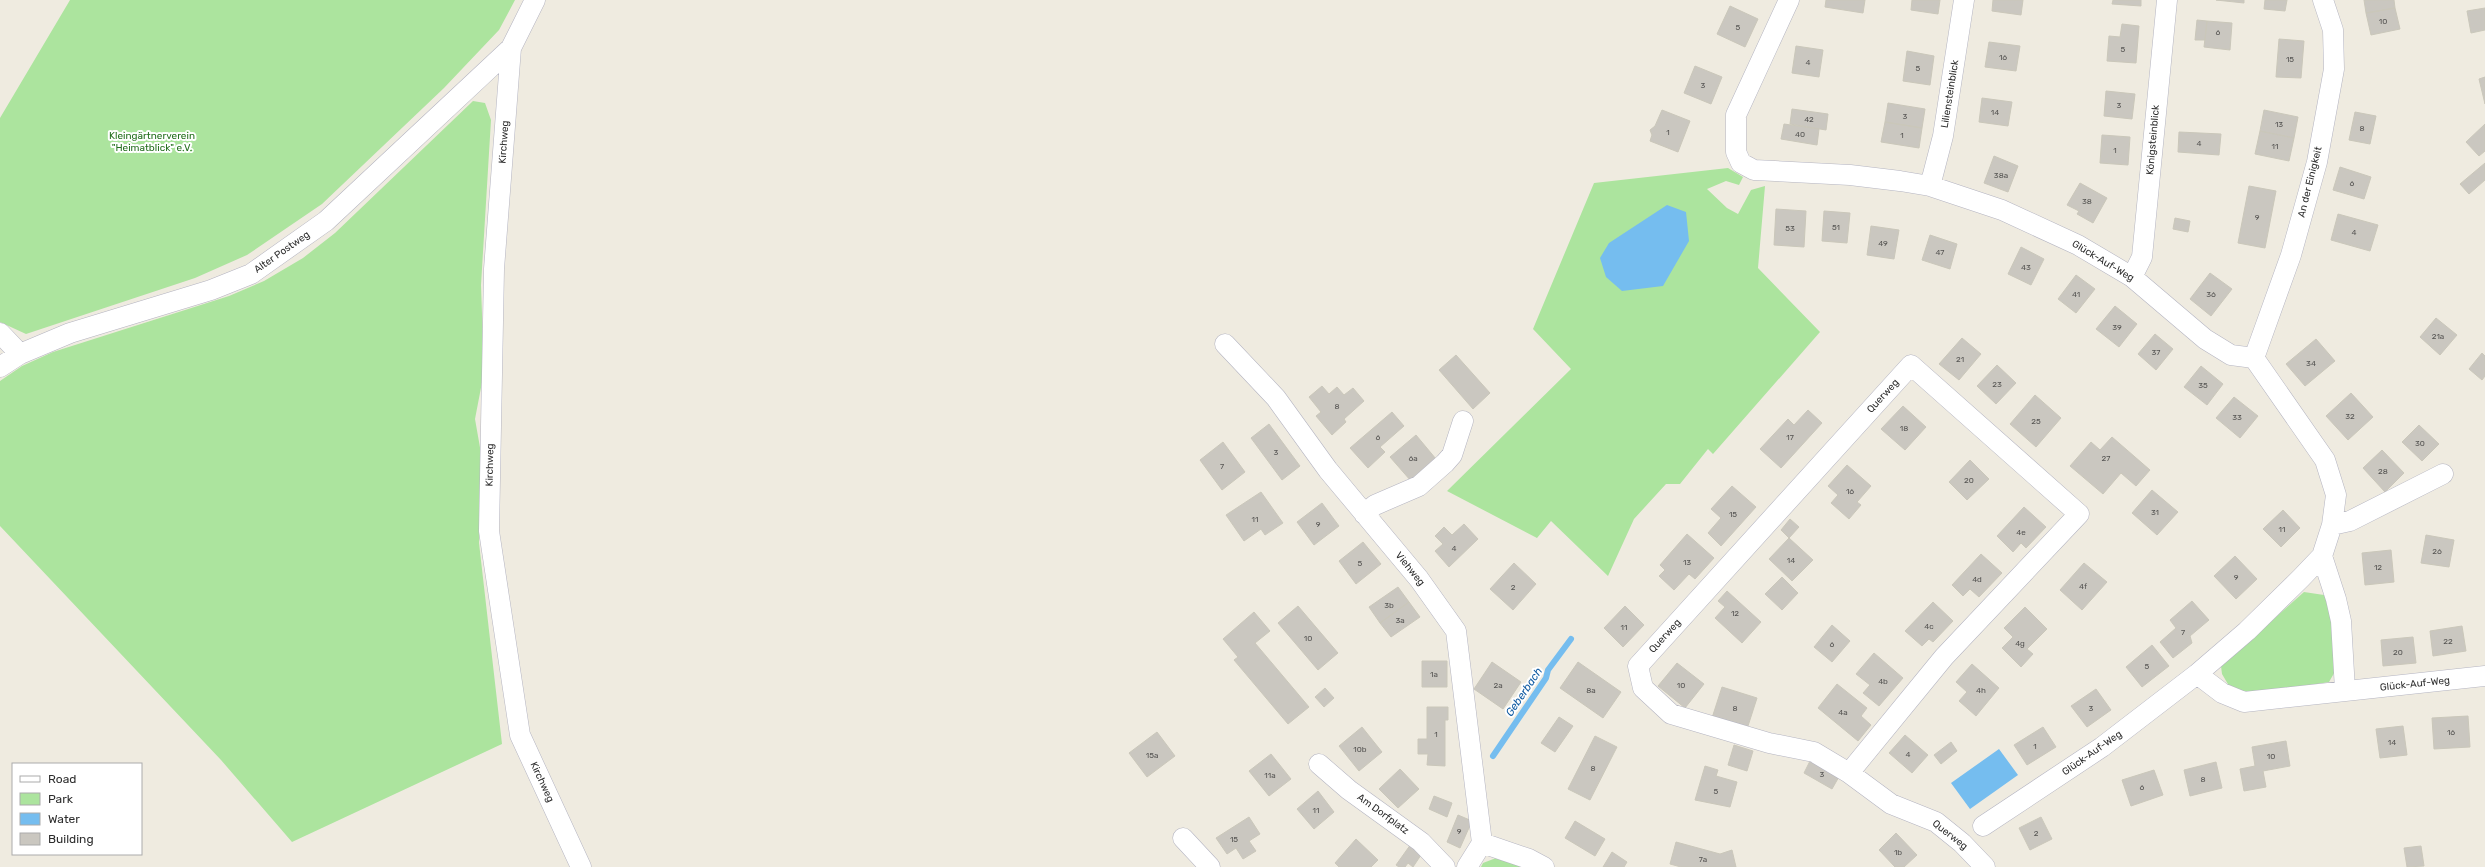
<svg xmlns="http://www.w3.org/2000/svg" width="2485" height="867" font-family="Rubik,sans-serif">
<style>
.green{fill:#ace49e}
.water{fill:#75bdef}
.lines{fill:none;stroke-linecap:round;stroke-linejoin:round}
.stream{stroke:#75bdef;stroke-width:6}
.building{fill:#cac7c0;stroke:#cac7ba}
.minor-casing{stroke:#b4b4c1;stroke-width:21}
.minor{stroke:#fff;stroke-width:20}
.labels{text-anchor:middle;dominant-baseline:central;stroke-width:4;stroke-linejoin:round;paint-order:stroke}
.number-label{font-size:8px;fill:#555452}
.street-label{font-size:10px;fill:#2e2e2e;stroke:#fff}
.park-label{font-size:10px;fill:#216d1b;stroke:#fff}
.water-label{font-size:11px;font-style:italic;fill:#0e59a1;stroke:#fff}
</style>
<rect width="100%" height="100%" fill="#efebe0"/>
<!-- green -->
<path class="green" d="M70,0H515L499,30L444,88L322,204L247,255L195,278L26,334L0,322V118Z
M473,101L485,103L491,120L481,285L484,372L475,419L482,459L479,543L502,744L292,842L221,760L0,526V381L22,366L53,352L229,296L264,281L303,258L335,233Z
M1728,168L1743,177L1739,185L1726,181L1707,189L1727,208L1738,214L1751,190L1765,186L1758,268L1820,332L1713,454L1708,449L1680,484H1666L1634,519L1608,576L1551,521L1537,538L1447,491L1571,369L1533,329L1594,183Z
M2304,592L2324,595L2331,611L2337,668L2329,682L2253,695L2232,691L2222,674L2221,666Z
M1496,858L1504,859L1523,867H1481L1483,863Z"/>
<!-- water -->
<path class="water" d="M1667,205L1686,212L1689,241L1663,286L1622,291L1606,277L1600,258L1609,243Z
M1999,749L2018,775L1970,809L1951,783Z"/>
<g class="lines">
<!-- stream -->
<path class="stream" d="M1493,756L1546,678L1548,670L1571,639"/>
</g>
<!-- building -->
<path class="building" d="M1826,0H1865L1863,13L1825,7Z
M1912,0H1940L1938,14L1911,10Z
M1993,0H2023L2021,15L1992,11Z
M2113,0H2141V6L2112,4Z
M2216,0H2244V3Z
M2265,0H2287L2285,11L2264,9Z
M2364,0H2394L2395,8L2366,13Z
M1730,6L1758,19L1745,47L1717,34Z
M2395,8L2400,29L2371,35L2366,13Z
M2485,8V30L2471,33L2467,11Z
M2197,20L2207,21L2205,40H2195Z
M2207,21L2232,23L2230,50L2204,47Z
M2122,24L2139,26L2136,63L2107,61L2109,36L2120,37Z
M2279,39L2304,41L2301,78L2276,77Z
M1989,42L2020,46L2016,71L1985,67Z
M1796,46L1823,50L1819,77L1792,73Z
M1907,51L1934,56L1930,85L1903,81Z
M1695,66L1722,77L1711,104L1684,93Z
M2485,77V104L2479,79Z
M2106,91L2135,94L2132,119L2104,116Z
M1982,98L2012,102L2008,126L1979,122Z
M1888,103L1925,109L1922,128L1885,122Z
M1792,109L1828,114L1826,130L1790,124Z
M1662,110L1690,121L1678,152L1650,141L1652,135L1650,130L1655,126Z
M2264,110L2298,117L2294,138L2260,131Z
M2355,112L2376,116L2370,144L2349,140Z
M1885,122L1922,128L1919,148L1881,142Z
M1784,124L1819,129L1817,145L1781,139Z
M2485,124V151L2479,156L2466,142Z
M2260,131L2294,138L2289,161L2255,154Z
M2179,132L2221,134L2219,155L2178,152Z
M2102,135L2130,137L2128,165L2100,163Z
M1994,156L2018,166L2008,192L1984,183Z
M2485,163V180L2469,194L2460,184Z
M2340,167L2371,177L2364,199L2333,190Z
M2080,183L2107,198L2093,223L2077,214L2079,211L2067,205Z
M2249,186L2276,191L2265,248L2238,243Z
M1776,209L1806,211L1804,247L1774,245Z
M1824,211L1850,213L1847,243L1822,241Z
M2338,214L2378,225L2370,251L2331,240Z
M2175,218L2190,221L2188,232L2173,229Z
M1871,226L1899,230L1894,259L1867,255Z
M1930,235L1957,244L1950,269L1922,260Z
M2021,247L2044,259L2031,285L2008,274Z
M2210,273L2232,289L2211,316L2190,299Z
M2076,275L2095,289L2076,313L2058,299Z
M2115,306L2137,324L2119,347L2096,329Z
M2436,318L2457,335L2440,355L2420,337Z
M2155,334L2173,349L2156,370L2138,354Z
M1962,338L1981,354L1959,380L1939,364Z
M2316,339L2335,361L2305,386L2286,364Z
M2482,353L2485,356V376L2482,380L2469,369Z
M1456,355L1490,393L1473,409L1439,370Z
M1997,365L2016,383L1996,404L1977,386Z
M2201,366L2223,384L2207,405L2184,387Z
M1322,386L1329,394L1337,387L1344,395L1353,388L1364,401L1344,419L1346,422L1332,435L1316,416L1321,412L1309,397Z
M2351,393L2373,417L2348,440L2326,416Z
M2035,395L2061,418L2036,447L2010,424Z
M2234,397L2258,416L2240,438L2216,418Z
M1903,406L1926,427L1905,450L1881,429Z
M1808,410L1822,423L1781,468L1760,449L1788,419L1794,425Z
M1392,412L1404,426L1380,447L1385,452L1368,468L1350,448Z
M1269,424L1300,466L1282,480L1251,438Z
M2419,425L2439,444L2422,461L2402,442Z
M1416,435L1436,459L1411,481L1390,457Z
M2112,437L2150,470L2136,486L2121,473L2103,494L2070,466L2091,442L2100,450Z
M1223,442L1245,472L1222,490L1200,460Z
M2382,450L2404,473L2385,492L2363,468Z
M1970,460L1989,479L1967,500L1949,482Z
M1847,465L1871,486L1857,502L1861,505L1849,519L1831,503L1838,495L1828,486Z
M1732,486L1756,507L1721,546L1708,533L1721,518L1711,509Z
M2152,490L2178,512L2157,535L2132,513Z
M1261,492L1283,523L1265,535L1261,529L1244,541L1226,515Z
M1322,503L1339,526L1314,545L1297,522Z
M2024,507L2046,527L2026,548L2021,543L2013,552L1997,536Z
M2283,510L2300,528L2281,547L2263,529Z
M1790,519L1799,527L1789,538L1781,530Z
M1464,524L1478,539L1449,567L1435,551L1443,544L1435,536L1444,527L1452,535Z
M1687,534L1714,558L1695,579L1689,574L1674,590L1659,576L1665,570L1660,565Z
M2426,535L2454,540L2449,567L2421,563Z
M1789,538L1813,560L1792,581L1769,559Z
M1363,542L1381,564L1356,584L1339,561Z
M2391,550L2394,582L2365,585L2362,553Z
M1981,554L2002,573L1979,597L1970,589L1963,596L1952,585Z
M2235,556L2257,579L2236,599L2214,576Z
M1514,563L1536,584L1513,610L1490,589Z
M2084,563L2107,582L2082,610L2060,590Z
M1782,577L1798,593L1782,610L1765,594Z
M1398,587L1409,602L1380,623L1369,607Z
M1727,591L1761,622L1742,643L1715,618L1725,607L1718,601Z
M2192,601L2209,620L2190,636L2192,643L2173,658L2160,642L2176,628L2170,620Z
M1409,602L1420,617L1391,637L1380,623Z
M1933,602L1953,621L1933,642L1929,639L1922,646L1905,631Z
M1298,606L1338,653L1318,670L1278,623Z
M1625,606L1644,625L1623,647L1604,628Z
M2025,607L2047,629L2027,649L2033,654L2021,667L2002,648L2013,637L2004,628Z
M1254,612L1270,631L1255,643L1309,707L1288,724L1234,660L1238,657L1223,639Z
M1832,625L1850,641L1832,662L1814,647Z
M2462,626L2466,651L2433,656L2430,631Z
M2413,637L2416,663L2383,666L2381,640Z
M2152,645L2169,666L2142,687L2126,667Z
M1874,653L1903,678L1879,706L1863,693L1870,685L1856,674Z
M1422,661H1447V687H1422Z
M1492,662L1521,682L1503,709L1474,689Z
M1578,662L1621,692L1603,718L1560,688Z
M1677,663L1704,684L1685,708L1658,686Z
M1972,664L1999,688L1976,716L1959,701L1967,692L1956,682Z
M1837,684L1867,708L1861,716L1871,725L1858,741L1818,708Z
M1722,687L1757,698L1747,729L1712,718Z
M1325,688L1334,698L1324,707L1315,697Z
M2096,689L2111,710L2087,727L2071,706Z
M1427,707H1448V720H1445V766L1427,765L1428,754H1418V739H1427Z
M2468,716L2470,747L2434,749L2432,718Z
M1559,717L1573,726L1555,752L1541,743Z
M2403,726L2407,755L2380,758L2376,729Z
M1362,727L1382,752L1359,771L1339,746Z
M2043,727L2056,747L2027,765L2014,745Z
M1157,732L1175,756L1147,777L1129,753Z
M1905,735L1928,755L1912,773L1889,753Z
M1595,736L1617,747L1590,800L1568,789Z
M2286,741L2290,766L2263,771L2266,787L2244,791L2240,769L2255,766L2252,747Z
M1951,742L1957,751L1941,764L1934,755Z
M1734,745L1753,751L1747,771L1728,765Z
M1271,754L1291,779L1269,796L1249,771Z
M1811,759L1840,775L1832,789L1804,773Z
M2216,762L2222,788L2190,796L2184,770Z
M1705,766L1718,770L1716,776L1737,782L1730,807L1695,800Z
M1400,769L1419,789L1398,808L1379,789Z
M2154,770L2163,795L2131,806L2122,780Z
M1318,791L1334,812L1314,829L1297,809Z
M1434,796L1452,803L1447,817L1429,809Z
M1458,815L1472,821L1460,848L1447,842Z
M1249,817L1260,834L1249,841L1256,851L1243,859L1236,848L1227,854L1216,838Z
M2041,817L2052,839L2030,850L2019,828Z
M1575,821L1605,839L1595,856L1565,838Z
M1896,833L1917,855L1904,867H1895L1879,850Z
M1356,839L1378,860L1371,867H1339L1335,863Z
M1676,842L1720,854L1732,850L1736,867H1681L1670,864Z
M1411,844L1423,852L1413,867L1408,863L1405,867H1399L1396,865Z
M2421,846L2424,866L2407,867L2404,848Z
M1612,852L1627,862L1624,867H1603Z"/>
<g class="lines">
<!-- minor casing -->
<g class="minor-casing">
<path id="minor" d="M1789,0L1736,115V152L1741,163L1754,170L1850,175L1900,181L1930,186L2002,210L2078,245L2132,277L2205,339L2231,355L2254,358
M511,48L494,269L489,531L520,735L581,867
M1930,186L1943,136L1964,0
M2132,277L2142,257L2167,0
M0,333L20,354
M1225,344L1276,398L1328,470L1419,579L1456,631L1482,843
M2254,358L2291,255L2317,162L2334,69L2333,30L2323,0
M0,367L20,354L70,333L211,290L251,274L326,221L511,48L535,0
M1364,514L1375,505L1419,486L1445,463L1452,455L1463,421
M2332,525L2350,521L2443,474
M2322,556L2336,599L2341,621L2345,690
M2197,674L2247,631L2301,578L2322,556L2332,525L2336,495L2325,460L2254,358
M1319,764L1349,790L1421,842L1445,867
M1849,773L1944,657L2079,514L1911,365L1638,666L1643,688L1671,714L1769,743L1814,752L1849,773L1891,804L1936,822L1962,843L1985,867
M1983,826L2102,747L2197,674L2222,693L2244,702L2485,676
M1183,838L1210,867
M1482,843L1529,859L1544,867
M1467,867L1482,843"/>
</g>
<!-- minor -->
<use href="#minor" class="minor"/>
</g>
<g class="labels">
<!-- number labels -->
<g class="number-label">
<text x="2383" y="21">10</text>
<text x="1738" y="27">5</text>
<text x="2218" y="32">6</text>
<text x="2123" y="49">5</text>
<text x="2003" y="57">16</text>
<text x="2290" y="59">15</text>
<text x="1808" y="62">4</text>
<text x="1918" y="68">5</text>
<text x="1703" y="85">3</text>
<text x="2119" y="105">3</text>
<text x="1995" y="112">14</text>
<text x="1905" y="116">3</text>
<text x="1809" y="119">42</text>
<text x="2279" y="124">13</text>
<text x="2362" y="128">8</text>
<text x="1668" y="132">1</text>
<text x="1800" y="134">40</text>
<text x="1902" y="135">1</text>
<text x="2199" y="143">4</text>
<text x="2275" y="146">11</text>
<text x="2115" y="150">1</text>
<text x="2001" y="175">38a</text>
<text x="2352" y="183">6</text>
<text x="2087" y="201">38</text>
<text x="2257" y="217">9</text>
<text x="1836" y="227">51</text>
<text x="1790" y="228">53</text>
<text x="2354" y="232">4</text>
<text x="1883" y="243">49</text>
<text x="1940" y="252">47</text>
<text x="2026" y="267">43</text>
<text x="2076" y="294">41</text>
<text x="2211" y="294">36</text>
<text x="2117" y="327">39</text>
<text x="2438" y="336">21a</text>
<text x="2156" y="352">37</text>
<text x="1960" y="359">21</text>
<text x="2311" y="363">34</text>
<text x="1997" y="384">23</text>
<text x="2203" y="385">35</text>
<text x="1337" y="406">8</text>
<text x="2350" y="416">32</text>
<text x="2237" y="417">33</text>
<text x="2036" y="421">25</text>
<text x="1904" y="428">18</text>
<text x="1378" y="437">6</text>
<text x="1790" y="437">17</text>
<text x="2420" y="443">30</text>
<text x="1276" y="452">3</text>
<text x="1413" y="458">6a</text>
<text x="2106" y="458">27</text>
<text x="1222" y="466">7</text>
<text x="2383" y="471">28</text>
<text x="1969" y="480">20</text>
<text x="1850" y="491">16</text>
<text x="2155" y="512">31</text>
<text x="1733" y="514">15</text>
<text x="1255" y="519">11</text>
<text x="1318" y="524">9</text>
<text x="2282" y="529">11</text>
<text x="2021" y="532">4e</text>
<text x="1454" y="548">4</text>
<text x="2437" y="551">26</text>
<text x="1791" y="560">14</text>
<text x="1687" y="562">13</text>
<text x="1360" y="563">5</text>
<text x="2378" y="567">12</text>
<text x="2236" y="577">9</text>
<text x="1977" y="579">4d</text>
<text x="2083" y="586">4f</text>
<text x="1513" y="587">2</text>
<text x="1389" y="605">3b</text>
<text x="1735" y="613">12</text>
<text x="1400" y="620">3a</text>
<text x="1929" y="626">4c</text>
<text x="1624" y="627">11</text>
<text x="2183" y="632">7</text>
<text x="1308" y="638">10</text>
<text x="2448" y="641">22</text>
<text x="2020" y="643">4g</text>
<text x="1832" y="644">6</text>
<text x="2398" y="652">20</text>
<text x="2147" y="666">5</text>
<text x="1434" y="674">1a</text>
<text x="1883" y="681">4b</text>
<text x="1498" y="685">2a</text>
<text x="1681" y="685">10</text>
<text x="1591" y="690">8a</text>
<text x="1981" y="690">4h</text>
<text x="1735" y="708">8</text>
<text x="2091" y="708">3</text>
<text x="1843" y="712">4a</text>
<text x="2451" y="732">16</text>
<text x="1436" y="734">1</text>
<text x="2392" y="742">14</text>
<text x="2035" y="746">1</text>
<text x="1360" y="749">10b</text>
<text x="1908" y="754">4</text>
<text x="1152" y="755">15a</text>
<text x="2271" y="756">10</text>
<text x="1593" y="768">8</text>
<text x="1822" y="774">3</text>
<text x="1270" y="775">11a</text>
<text x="2203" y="779">8</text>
<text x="2142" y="787">6</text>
<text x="1716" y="791">5</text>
<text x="1316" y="810">11</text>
<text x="1459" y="831">9</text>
<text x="2036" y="833">2</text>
<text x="1234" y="839">15</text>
<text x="1898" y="852">1b</text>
<text x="1703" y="859">7a</text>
</g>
<!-- street labels -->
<g class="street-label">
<text transform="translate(1950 94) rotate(-81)">Liliensteinblick</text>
<text transform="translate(2153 140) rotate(-85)">Königsteinblick</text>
<text transform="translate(504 142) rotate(-86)">Kirchweg</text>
<text transform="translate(2310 182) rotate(-76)">An der Einigkeit</text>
<text transform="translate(282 252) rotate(-35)">Alter Postweg</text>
<text transform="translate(2103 261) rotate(31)">Glück-Auf-Weg</text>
<text transform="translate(1883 396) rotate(-48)">Querweg</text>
<text transform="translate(490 465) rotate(-89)">Kirchweg</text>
<text transform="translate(1410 569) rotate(51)">Viehweg</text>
<text transform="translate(1665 636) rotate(-48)">Querweg</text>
<text transform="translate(2415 684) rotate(-6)">Glück-Auf-Weg</text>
<text transform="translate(2092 753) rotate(-35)">Glück-Auf-Weg</text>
<text transform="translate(542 782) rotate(65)">Kirchweg</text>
<text transform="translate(1383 814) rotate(36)">Am Dorfplatz</text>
<text transform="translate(1950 835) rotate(38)">Querweg</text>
</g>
<!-- park labels -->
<g class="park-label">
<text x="152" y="136">Kleingärtnerverein<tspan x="152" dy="12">"Heimatblick" e.V.</tspan></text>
</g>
<!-- water labels -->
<g class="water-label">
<text transform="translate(1524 692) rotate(-56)">Geberbach</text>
</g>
</g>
<!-- legend -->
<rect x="12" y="763" width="130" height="92" fill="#ffffff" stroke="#ababab"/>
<rect x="20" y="776" width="20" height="6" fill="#ffffff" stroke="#ababab"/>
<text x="48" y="783" font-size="12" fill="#2e2e2e">Road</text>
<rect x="20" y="793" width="20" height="12" fill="#ace49e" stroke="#ababab"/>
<text x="48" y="803" font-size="12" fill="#2e2e2e">Park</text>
<rect x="20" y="813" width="20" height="12" fill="#75bdef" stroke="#ababab"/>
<text x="48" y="823" font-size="12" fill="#2e2e2e">Water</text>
<rect x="20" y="833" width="20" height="12" fill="#cac7c0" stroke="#ababab"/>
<text x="48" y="843" font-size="12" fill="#2e2e2e">Building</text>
</svg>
